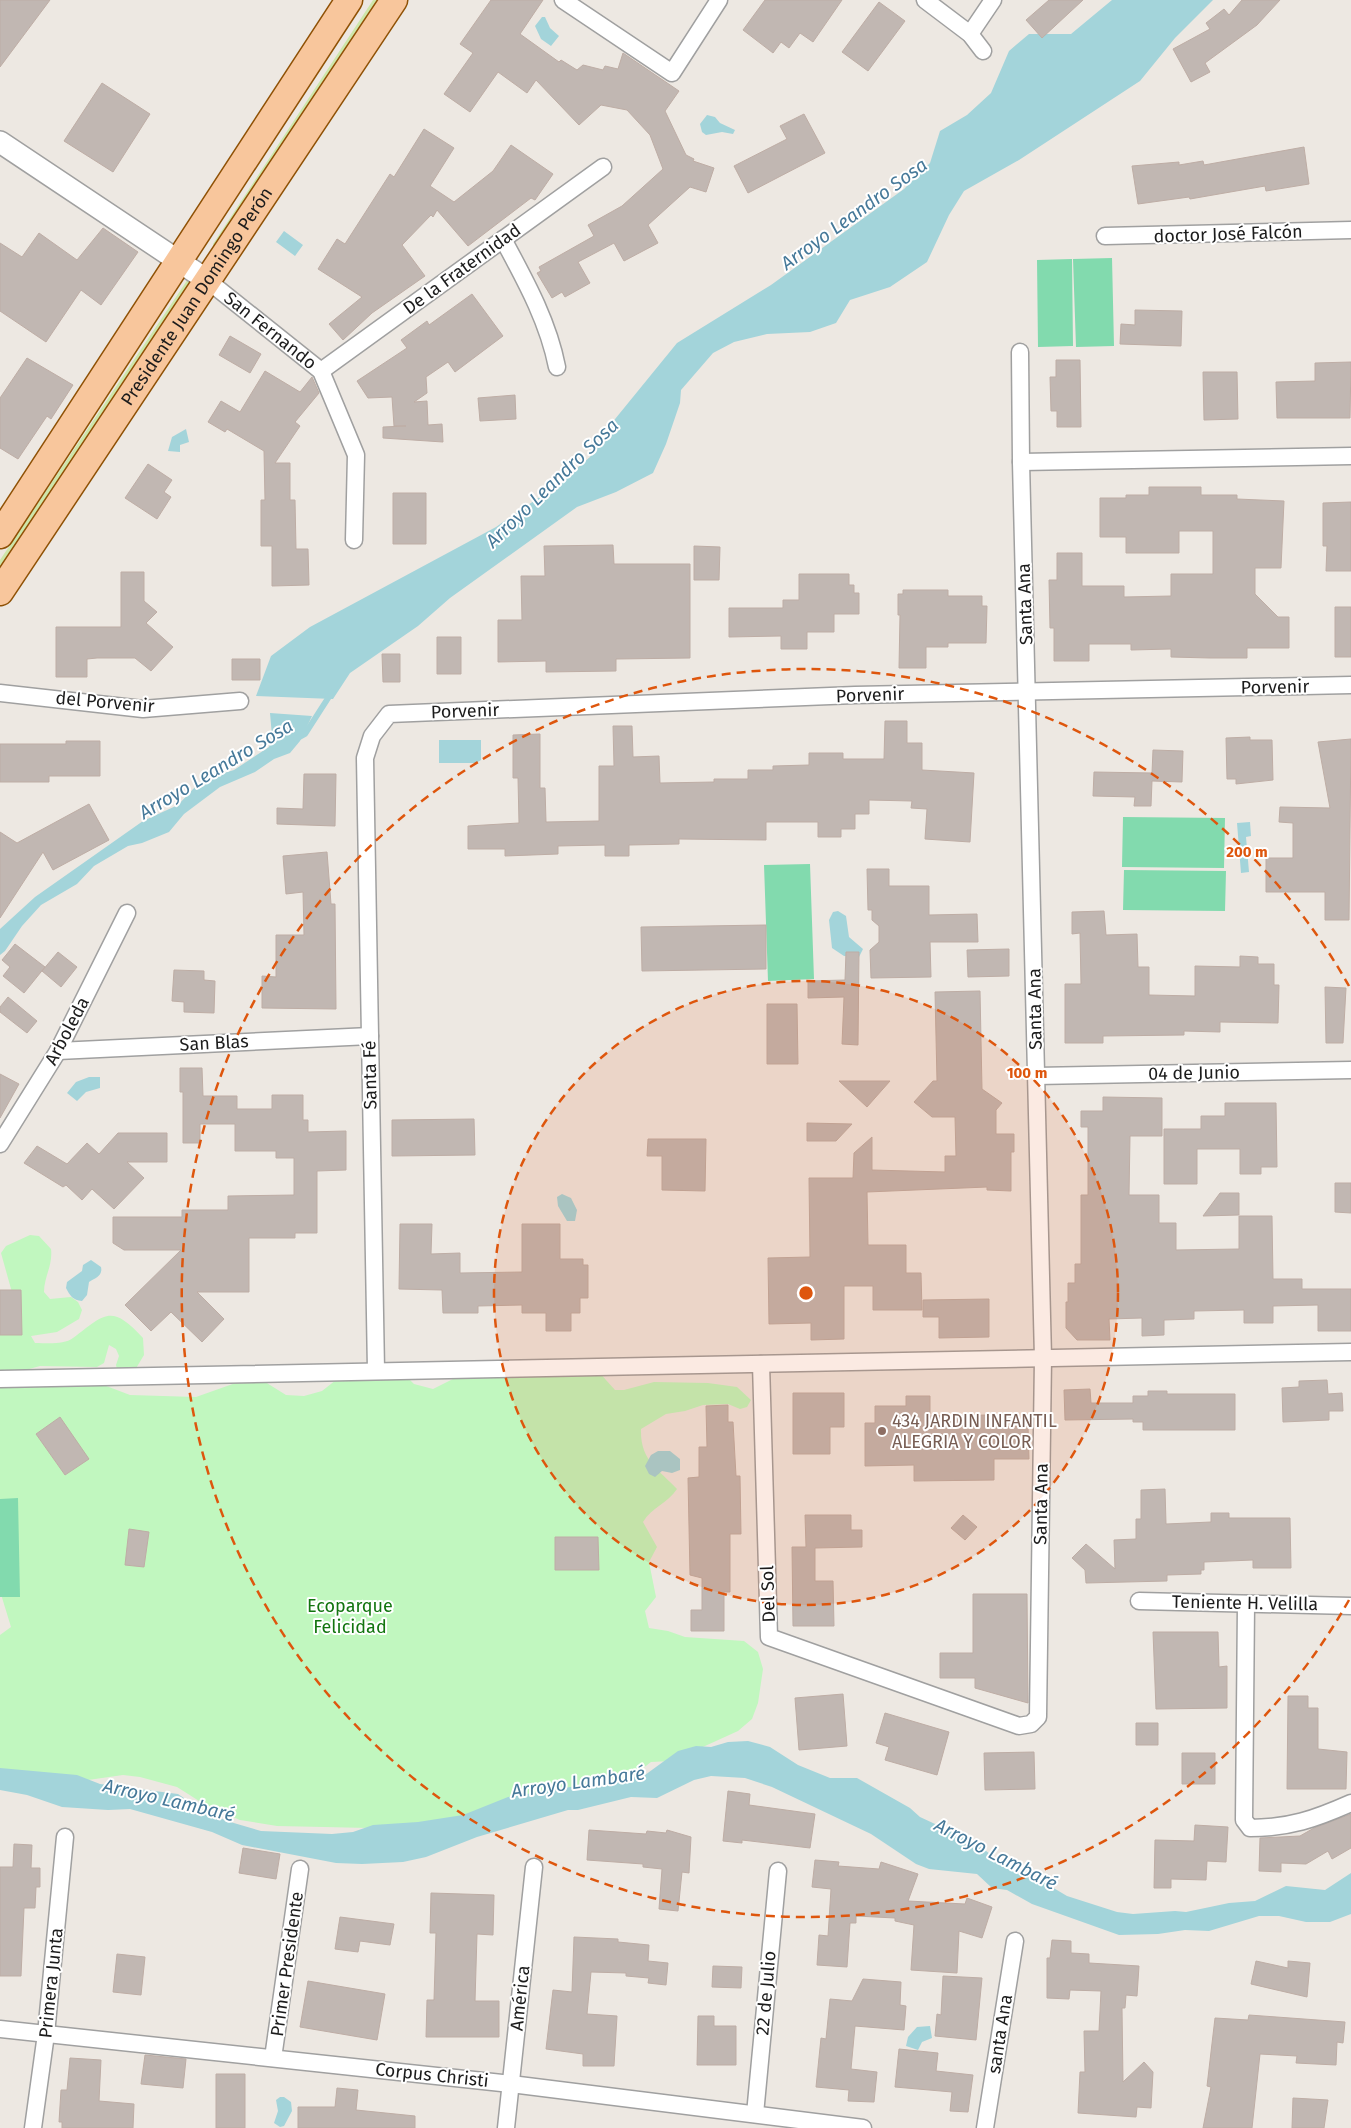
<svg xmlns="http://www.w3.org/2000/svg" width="1351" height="2128" font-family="'Fira Sans',sans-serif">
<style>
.grass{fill:#cee6a9}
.park{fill:#c1f7bf;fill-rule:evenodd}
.pitch{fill:#82daae}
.water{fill:#a3d4da}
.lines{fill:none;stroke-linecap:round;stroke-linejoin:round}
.stream{stroke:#a3d4da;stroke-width:6}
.building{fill:#c1b7b2;stroke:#beada5}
.minor-casing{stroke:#a0a0a0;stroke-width:19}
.tertiary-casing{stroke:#a0a0a0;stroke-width:24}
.primary-casing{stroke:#8f5105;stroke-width:29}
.minor{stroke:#fff;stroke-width:16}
.tertiary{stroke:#fff;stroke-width:21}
.primary{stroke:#f8c69c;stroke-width:26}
.ring{fill:none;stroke:#de560d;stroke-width:2.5;stroke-dasharray:9 6}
.education-dot{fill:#8d6e63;stroke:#fff;stroke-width:2}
.labels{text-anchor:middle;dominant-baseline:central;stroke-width:4;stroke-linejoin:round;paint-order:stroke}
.street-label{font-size:18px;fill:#1c1c1c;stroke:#fff}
.education-label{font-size:18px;fill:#785e54;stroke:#fff;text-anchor:start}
.park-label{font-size:18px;fill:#12750f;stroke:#fff}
.water-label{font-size:19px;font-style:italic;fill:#467999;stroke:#fff}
.centre{fill:#de560d;stroke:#fff;stroke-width:2.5}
.ring-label{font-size:15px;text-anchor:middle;font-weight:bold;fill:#de560d;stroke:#fff;stroke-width:4;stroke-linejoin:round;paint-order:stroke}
</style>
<rect width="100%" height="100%" fill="#ede8e2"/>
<!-- grass -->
<path class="grass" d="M373,0H381L213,250V244Z
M194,278L0,572V560L188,279Z"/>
<!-- park -->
<path class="park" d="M30,1235L39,1236L51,1249C53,1265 44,1277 44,1292L50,1299L71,1297L78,1302L82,1310L79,1319L57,1332L31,1336L35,1343C47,1343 64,1345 73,1338C105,1314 111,1303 143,1338L144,1355L135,1370L118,1373L116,1365L119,1356L116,1349L109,1345L104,1363L97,1367L40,1366L0,1377V1328L13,1296L1,1253L6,1246Z
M477,1367L597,1370L615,1390H624L654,1382L708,1383L737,1387L751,1400L747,1407L740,1409L728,1404L703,1405L685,1411L666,1414L641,1429C640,1461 659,1469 677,1489C668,1503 652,1507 643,1522L657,1547L649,1562L656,1597L645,1611L649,1628L668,1631L685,1637L744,1641L758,1652L763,1669L758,1703L752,1719L738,1731L672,1761L651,1762L638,1772L627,1785L470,1817L370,1828L277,1826L240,1820L207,1806L177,1787L140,1777L123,1775L88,1780L0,1771V1635L11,1627L0,1591V1388L33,1384H101L130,1395L196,1397L244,1380H262L286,1395L304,1396L322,1391L336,1380L408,1378L414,1384L433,1389ZM60,1418L88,1459L65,1475L36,1434ZM149,1532L144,1567L125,1565ZM555,1537H598L599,1569L555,1570Z"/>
<!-- pitch -->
<path class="pitch" d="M1112,258L1114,346L1076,347L1073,259Z
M1072,259L1073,346L1038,347L1037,260Z
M1123,817L1225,818L1224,868L1122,867Z
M810,864L814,979L768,981L764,865Z
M1124,870L1226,871L1225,911L1123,910Z
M18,1498L20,1597H0V1499Z"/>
<!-- water -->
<path class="water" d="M1112,0H1213L1175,38L1140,81L1019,160L964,191L949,215L927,262L890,287L850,300L836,323L810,332L767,334L734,342L713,353L681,390L680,403L666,444L653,473L616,492L577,507L450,598L418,626L350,673L333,699L256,696L271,656L310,627L496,527L560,483L590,457L611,424L677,343L771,285L904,189L930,163L940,131L967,115L991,93L1009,51L1029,34H1071Z
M542,17H545L550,28L559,36L551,46L541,39L535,26Z
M707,115L715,117L720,123L735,130L733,134L722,132L706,135L702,132L700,124Z
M284,231L303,245L295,256L276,242Z
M186,429L189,442L180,445V452L168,451L172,437Z
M270,713L312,716L300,741L290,753L274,759L255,772L220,787L184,814L169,832L142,843L128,846L94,866L77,884L41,905L22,926L5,951L0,955V929L35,897L143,821L178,805L196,786L208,778L234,770L269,747L272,736Z
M439,740H481V760L476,763H439Z
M1250,822L1251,836L1246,837L1249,872L1241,873L1237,823Z
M838,911L846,916L849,937L863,949L859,957L844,956L832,948L829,920L833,912Z
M89,1077H100V1088L86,1092L77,1101L67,1093L76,1082Z
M562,1194L571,1198L577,1210L575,1221H567L558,1206L557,1197Z
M91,1260L101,1267C103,1276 95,1278 89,1282L87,1295L82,1301C73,1300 70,1296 66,1288L67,1282L82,1271L83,1265Z
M658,1451H670L680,1459V1470L672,1473L662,1471L655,1477L649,1474L645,1466L651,1455Z
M748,1741L770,1747L798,1765L830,1778H857L910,1808L920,1817L976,1843L1005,1866L1025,1871L1067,1896L1117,1912L1133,1914L1175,1911L1186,1912L1229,1903L1255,1901L1286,1886L1325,1890L1351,1873V1914L1330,1922H1306L1279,1916H1259L1209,1931L1185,1930L1158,1934L1119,1935L1032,1904L1007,1890L992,1888L977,1874L929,1869L916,1864L871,1834L772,1787L745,1778L711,1776L694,1780L657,1798L631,1797L578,1810H568L477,1837L426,1857L403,1862L362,1864L336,1863L242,1845L212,1832L130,1809L108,1810L62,1807L27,1795L0,1790V1768L77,1775L100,1784L178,1794L197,1807L227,1821L261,1831L332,1834L353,1832L373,1825L418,1822L463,1815L508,1797L645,1775L678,1751L696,1746L711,1747L728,1742Z
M930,2026L932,2038L922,2042L918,2050L906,2046L908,2037L917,2027Z
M280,2097H284L291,2102L292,2111L284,2126L280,2127L274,2123L278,2111L276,2100Z"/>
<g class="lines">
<!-- stream -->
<path class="stream" d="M296,739L305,734L332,692"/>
</g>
<!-- building -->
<path class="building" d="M0,0H50L0,67Z
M491,0H543L520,34L559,62L561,60L577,70L583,65L603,70L605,66L618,69L623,53L679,91L665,111L686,155L694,159L693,161L714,168L706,192L690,187L648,225L658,243L624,261L614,243L578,262L590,283L565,297L562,292L552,298L537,273L541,271L539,267L594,236L588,225L622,206L663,169L650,135L627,110L601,105L579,125L536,80L527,93L498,72L470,112L444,94L473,53L460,44Z
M765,0H842L813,42L800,33L789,48L781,42L773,53L743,30Z
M1049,0H1083L1042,38L1026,20Z
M1242,0H1280L1257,25L1205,63L1210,72L1191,82L1173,49L1210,29L1206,23L1224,9L1229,15Z
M879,2L905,21L868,71L842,52Z
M102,83L150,114L113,172L64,141Z
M804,114L825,153L748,193L734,166L787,139L780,126Z
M424,129L454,148L430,186L454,202L493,171L511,145L553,174L535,200L531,198L468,246L437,210L433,217L431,215L402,245L425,276L372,313L343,340L329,324L362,297L318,269L337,239L345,244L390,174L394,177Z
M1304,147L1309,184L1266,191L1265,186L1190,199L1189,197L1138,204L1132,166L1179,162V165L1203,161L1204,165Z
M103,228L138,252L101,305L81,290L46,342L0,311V243L22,257L39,233L77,260Z
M472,294L503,336L455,372L448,362L426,377L427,393L414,402L427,401L428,425L442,424L443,442L383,438V427L406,426H394L392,397L368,398L357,381L407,348L401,340L427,321L429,325Z
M1135,310L1182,311L1181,346L1120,344L1121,324L1135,325Z
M230,336L261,354L250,373L219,355Z
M27,358L73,385L51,419L47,416L18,459L0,448V398Z
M1056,360H1080L1081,427H1057V411H1051L1050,377H1056Z
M1351,362L1350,418H1277L1276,382L1315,381V363Z
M265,371L300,392L312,377L319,393L295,422L300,426L275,463H290V500H295L296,549H308L309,585L272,586V546H261V500H265L264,451L227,429L225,432L208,422L221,401L240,412Z
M1203,372H1237L1238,419L1204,420Z
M515,395L516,419L480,421L478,398Z
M148,464L172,480L164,492L171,497L157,519L125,498Z
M1149,487H1201V495H1237V499L1284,501L1281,568H1255V594L1278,617H1289V648H1247V658H1210L1171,657V649L1131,650V644H1089V661H1054V628H1050L1049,580H1057V553H1082V586H1124V597L1171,596V574H1213V531H1179V553H1126V537H1100V498H1126V495H1149Z
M393,493H426V544H393Z
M1351,502V571H1326L1327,546H1323V503Z
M613,545L614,564H690V658L616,659V671L546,672V661L498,662V620H522L521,576H545L544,546Z
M694,546L720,547L719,580H694Z
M121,572H144V601L157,612L146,623L173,647L151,671L135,658H97L87,659V677H56V627H121Z
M799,574H849V585H854V593H859V614H834V632H807V649H781V636L729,637V608H783V600H799Z
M903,590H948V596H982V606H987L986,643H948V647H926V668H899L900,615H898V594H903Z
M1335,607H1351V657H1335Z
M437,637H461V674H437Z
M382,654H400V682H383Z
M232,659H260V680H232Z
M885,721H907V743H922V770L974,773L970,842L925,839L927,809L911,808L912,801L869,800V814H855V829H841V837H818V822H766V840L679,839V844L629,845V856H605V845L558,846V854L505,856V849H468V826L519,823L518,778H513V735L540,734V788H545L546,822L599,821V766H614L613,726H632L633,757L659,756L660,783L714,782V779H748V770H773V766L809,765V753H843V759H884Z
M1250,737V740H1272L1273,780L1236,784V779H1227L1226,738Z
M1351,739L1349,920H1325V892H1266V858H1293V823L1279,822L1280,807L1330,808L1318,742Z
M66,741H100V776H49V782H0V744H66Z
M1153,750L1183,751L1182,782L1152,781L1151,806H1134L1135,797L1093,796L1094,772L1152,773Z
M304,774H336L335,826L277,824V808L303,809Z
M89,804L109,840L53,870L43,852L0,918V832L17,843Z
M327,852L331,904H335L336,1009L262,1008V976L276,977V935H304L303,892L286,894L283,856Z
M867,869H889V886H929V915L977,914L978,942H930L931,977L871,978L870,950L879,942V926L872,920V910H868Z
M1104,911L1106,935L1137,934L1138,967H1149V995L1195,996V966L1240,967V956L1258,957V964H1274V985H1279L1278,1023L1220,1022V1032L1184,1031V1035L1103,1036V1043H1065V984H1081L1080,933L1072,934V912Z
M766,925V969L642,971L641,927Z
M15,944L45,967L24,993L3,976L10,967L2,960Z
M1009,949V976L968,977L967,950Z
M58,952L77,967L61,987L42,971Z
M846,952H859L858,1045L842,1044L844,997L808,998V981L845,980Z
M174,970L204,971V980L215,981L214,1013L184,1012V1002L172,1001Z
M1325,987L1346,988L1343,1043H1326Z
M980,991L982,1089L1002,1103L996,1110V1134H1014V1152H1011V1191L987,1190V1187L867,1192L868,1245H906V1273H921L922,1310H873V1286H844V1339L811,1340V1323L769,1324L768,1258L810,1257L809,1178H853L854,1153L872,1137V1170L945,1172V1156H956L955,1117H932L914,1102L933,1081H937L935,992Z
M8,997L37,1021L27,1033L0,1012V1007Z
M767,1004H797L798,1064H767Z
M180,1068H202L203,1096H237V1109H272V1095H303V1120H308V1132L346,1131V1170L317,1171V1233H295V1238H249V1292H197L224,1319L202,1342L171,1312L151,1331L125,1305L181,1250H124L113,1243V1217H182V1210H228V1196L294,1195V1158H276V1151H235V1124H200V1143H183V1092H180Z
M0,1074L19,1084L0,1118Z
M839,1081H890L867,1107Z
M1103,1097L1162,1098V1136H1130L1129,1195H1159V1223H1176V1250L1239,1249V1216H1272L1273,1279H1302V1289H1351V1331H1318V1305L1273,1306V1323H1244V1310L1194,1311V1319L1164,1320V1335L1142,1336V1318L1109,1319L1110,1340H1077L1066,1328V1302H1068V1283H1075V1264H1081V1195H1088V1127H1081V1111H1103Z
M1225,1103H1276L1277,1167H1261V1174H1240V1149H1197V1184H1164V1129H1201V1116H1225Z
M474,1119L475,1155L392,1156V1120Z
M807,1123L852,1124L836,1141H807Z
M118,1133H167V1162H127L144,1178L114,1209L92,1189L82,1200L66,1185L63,1187L24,1163L37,1146L67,1164L87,1143L99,1154Z
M648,1139H706L705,1191L662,1190V1156H647Z
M1335,1183H1351V1213L1335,1212Z
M1220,1193H1239V1215L1203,1216Z
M400,1224H432L431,1254L460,1253V1273L522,1272V1224H560V1259H583V1265H588V1298H580V1313H571V1331H546V1313H522V1305L478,1306V1313H443L442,1290L399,1289Z
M0,1290H21L22,1335H0Z
M989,1299V1337L939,1338V1317H923V1300Z
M1327,1380L1328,1394L1342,1393L1343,1411H1329V1420L1283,1422L1282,1388L1299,1387V1381Z
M1090,1389L1091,1403H1133V1396H1148V1391H1167V1394H1235V1430H1143V1422H1133V1419L1065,1420L1064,1390Z
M793,1393H844V1427H830V1454H793Z
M906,1396H930V1416L987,1415L988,1427L1028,1426L1029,1459H994V1480L914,1481V1465L865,1466V1423H875V1406H906Z
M728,1405V1422H733L736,1476H740L741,1534H730V1592H724V1631H691V1610H702V1578L690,1575L688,1478L699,1477V1447H707L706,1406Z
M60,1417L89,1459L65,1475L36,1434Z
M1165,1489L1166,1524L1211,1522V1513H1229V1518H1290L1291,1568H1253V1560L1204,1562V1570H1201V1574L1167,1575V1581L1086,1583L1085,1570L1072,1558L1086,1544L1115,1569L1114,1540L1136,1539V1519H1141V1490Z
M805,1515H851V1530H862V1547L815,1548V1581H833L834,1626H793L792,1547H806Z
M963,1515L977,1527L965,1540L951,1528Z
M129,1529L149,1532L144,1567L125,1565Z
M555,1537H598L599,1570H555Z
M973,1594H1027L1028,1703L975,1688V1678H940V1653H973Z
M1153,1632H1218L1219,1667L1227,1666V1708L1156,1709Z
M843,1694L847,1746L799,1750L795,1698Z
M1288,1696H1308V1708H1318V1749L1347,1752L1346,1789H1287Z
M885,1713L949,1732L937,1775L885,1760L889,1747L876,1743Z
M1136,1723H1158V1745H1136Z
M1034,1752L1035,1789L985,1790L984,1753Z
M1182,1753H1215V1784H1182Z
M728,1791L750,1794L749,1805L815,1814L810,1848L742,1840V1843L723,1841Z
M1351,1814V1848L1332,1859L1328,1851L1306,1864L1281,1863V1872L1259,1871L1260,1838L1300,1836L1314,1828Z
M1195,1825L1228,1827L1226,1862L1207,1861L1206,1880L1171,1879V1888H1154L1155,1840L1194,1841Z
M589,1830L646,1834L647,1831L666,1833L667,1830L691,1837L689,1873L682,1872L678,1911L659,1909L662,1869L643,1867V1864L587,1860Z
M14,1844L32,1845L31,1868H40V1887H36L35,1908H24L21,1976H0V1867H13Z
M243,1848L280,1854L276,1879L239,1873Z
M815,1860L839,1862L838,1866L879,1869L881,1862L918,1874L908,1901L965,1904L967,1898L992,1907L982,1938L959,1931L957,1973L911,1970L914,1925L895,1921V1918L856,1916V1923H850L847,1967L817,1965L819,1935L828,1936L831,1889L812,1887Z
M431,1893L494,1895L493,1935L477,1934L475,2001H499V2037H426L427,2000H434L436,1933H430Z
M340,1917L394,1924L390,1945L360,1941L358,1952L335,1949Z
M574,1937L618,1939V1942L649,1945L648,1961L668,1963L666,1985L648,1983L649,1978L626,1976V1973L591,1972L587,2014L617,2016L614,2066H583V2054L546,2049L553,1990L572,1992Z
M1052,1940L1071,1941V1953L1089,1954V1963L1139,1966L1137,1996L1126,1995L1125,2008H1122L1123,2082L1144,2062L1153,2072L1151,2108L1137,2107L1136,2117L1078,2113L1080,2072H1085L1084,2031H1099L1101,1991L1070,1990L1069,1999L1047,1998V1958H1050Z
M117,1954L145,1957L141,1995L113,1992Z
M1256,1961L1288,1968V1961L1310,1963L1307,1997L1251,1984Z
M713,1966L742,1967L741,1988L712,1987Z
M943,1976L982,1978L976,2040L935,2036L937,2014L941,2015Z
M863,1979L901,1982L900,2005L906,2006L904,2030L855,2026L851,2069L877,2072L874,2102L848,2101L849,2090L816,2087L821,2038L826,2039L830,1999L852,2001Z
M308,1981L385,1994L377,2040L300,2027Z
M1249,2015L1345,2022L1343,2043L1337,2042L1336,2065L1296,2063L1297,2056L1260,2054L1252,2128H1203L1211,2087L1207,2086L1215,2018L1248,2020Z
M698,2016H714V2026H736V2065H697Z
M899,2049L938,2053L936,2071L973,2075L968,2112L950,2111L952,2092L895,2087Z
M145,2055L186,2059L183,2088L141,2084Z
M70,2058L101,2060L99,2101L134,2104L133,2128H62V2122H59L61,2090H67Z
M216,2074H245V2128H216Z
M337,2088L358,2090L356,2110L415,2116V2128H298V2107H335Z
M1293,2098L1328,2100L1324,2128H1292Z"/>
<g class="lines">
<!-- minor casing -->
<g class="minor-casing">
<g id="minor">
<path d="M563,0L672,73L719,0"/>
<path d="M925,0L970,34L983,51"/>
<path d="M970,34L993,0"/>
<path d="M1105,236L1351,230"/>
<path d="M503,239C525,280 548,321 557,367"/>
<path id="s1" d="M207,280L321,371L356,455L354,540"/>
<path d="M321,371L603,167"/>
<path d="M1021,462L1351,456"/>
<path d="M0,693L143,709L240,701"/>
<path d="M58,1051L370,1036"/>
<path d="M1036,1076L1351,1070"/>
<path d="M0,1144L58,1051L127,913"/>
<path d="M761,1364L769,1637L1019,1726L1031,1724L1038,1717L1043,1358L1021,462L1020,352"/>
<path d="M376,1370L365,758L372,736L389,714L855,695L1351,685"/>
<path d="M0,1379L1351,1352"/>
<path d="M1139,1601L1351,1606"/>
<path d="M1246,1604L1244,1820L1250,1828C1289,1828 1315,1819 1351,1803"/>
<path d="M0,2029L511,2084L863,2128"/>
<path d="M273,2058L300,1869"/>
<path d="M755,2114L778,1871"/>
<path d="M33,2128L46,2034L65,1837"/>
<path d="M506,2128L534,1867"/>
<path d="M985,2128L1015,1941"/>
</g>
</g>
<!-- tertiary casing -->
<g class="tertiary-casing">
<path id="tertiary" d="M0,142L207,280"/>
</g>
<!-- primary casing -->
<g class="primary-casing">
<g id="primary">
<path d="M0,535L349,0"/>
<path id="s2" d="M0,592L394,0"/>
</g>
</g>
<!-- minor -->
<use href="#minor" class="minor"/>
<!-- tertiary -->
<use href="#tertiary" class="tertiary"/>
<!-- primary -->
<use href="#primary" class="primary"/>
</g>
<!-- distance rings -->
<circle cx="806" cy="1293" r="312" fill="#de560d" fill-opacity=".12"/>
<g class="ring">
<circle cx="806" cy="1293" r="312"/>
<path d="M1349 1600A624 624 0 1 1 1349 986"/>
</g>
<!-- markers -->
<circle class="education-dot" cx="882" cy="1431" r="5"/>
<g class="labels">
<!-- street labels -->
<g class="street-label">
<text transform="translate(1228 234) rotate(-2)">doctor José Falcón</text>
<text transform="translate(462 269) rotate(-36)">De la Fraternidad</text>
<text stroke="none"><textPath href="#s2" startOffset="355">Presidente Juan Domingo Perón</textPath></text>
<text stroke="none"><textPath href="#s1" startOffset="81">San Fernando</textPath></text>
<text transform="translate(1025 604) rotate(-92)">Santa Ana</text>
<text transform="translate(1275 687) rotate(-1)">Porvenir</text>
<text transform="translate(870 695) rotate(-2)">Porvenir</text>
<text transform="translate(105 702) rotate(5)">del Porvenir</text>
<text transform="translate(465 711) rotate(-2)">Porvenir</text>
<text transform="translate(1035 1009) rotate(-91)">Santa Ana</text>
<text transform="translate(67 1031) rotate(-62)">Arboleda</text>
<text transform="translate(214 1043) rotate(-3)">San Blas</text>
<text transform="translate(1194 1073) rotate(-1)">04 de Junio</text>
<text transform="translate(370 1075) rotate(-91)">Santa Fé</text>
<text transform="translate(1041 1504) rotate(-89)">Santa Ana</text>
<text transform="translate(768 1594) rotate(-92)">Del Sol</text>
<text transform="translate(1245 1603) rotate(1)">Teniente H. Velilla</text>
<text transform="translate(287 1964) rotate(-82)">Primer Presidente</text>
<text transform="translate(51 1983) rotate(-84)">Primera Junta</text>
<text transform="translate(766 1993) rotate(-85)">22 de Julio</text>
<text transform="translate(520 1998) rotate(-84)">América</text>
<text transform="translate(1000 2034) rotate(-81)">santa Ana</text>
<text transform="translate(432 2075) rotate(6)">Corpus Christi</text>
</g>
<!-- education labels -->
<g class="education-label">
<text x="892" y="1421">434 JARDIN INFANTIL<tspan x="892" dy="21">ALEGRIA Y COLOR</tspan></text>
</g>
<!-- park labels -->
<g class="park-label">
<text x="350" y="1606">Ecoparque<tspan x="350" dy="21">Felicidad</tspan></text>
</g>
<!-- water labels -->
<g class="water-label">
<text transform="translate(854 214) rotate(-36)">Arroyo Leandro Sosa</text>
<text transform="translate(552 483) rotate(-44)">Arroyo Leandro Sosa</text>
<text transform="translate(216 769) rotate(-31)">Arroyo Leandro Sosa</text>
<text transform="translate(578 1782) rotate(-8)">Arroyo Lambaré</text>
<text transform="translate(169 1800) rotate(13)">Arroyo Lambaré</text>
<text transform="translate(996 1854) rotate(27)">Arroyo Lambaré</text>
</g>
</g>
<circle cx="806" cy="1293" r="8" class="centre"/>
<g class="ring-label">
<text x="1247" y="857">200 m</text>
<text x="1027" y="1078">100 m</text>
</g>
</svg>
